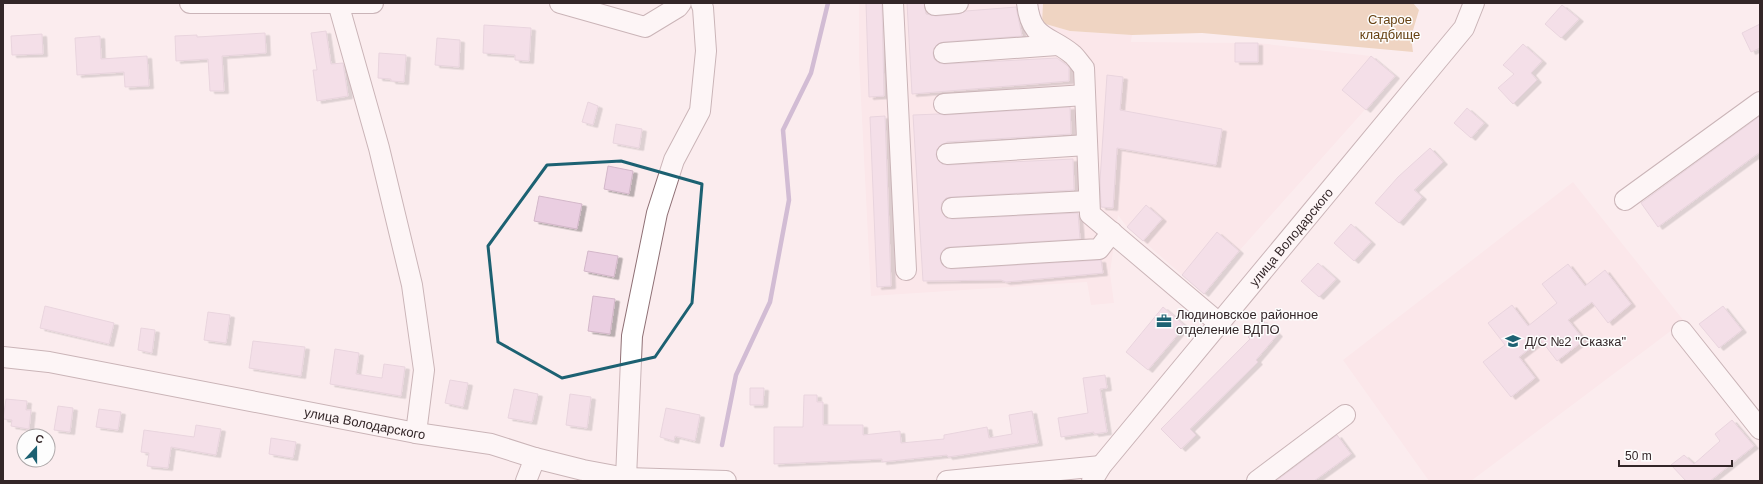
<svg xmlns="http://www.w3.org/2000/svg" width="1763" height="484" font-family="Arial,sans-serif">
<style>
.built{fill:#fbe0e4}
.green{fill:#dfb78c}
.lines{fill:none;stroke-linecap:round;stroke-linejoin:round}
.stream{stroke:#a082b3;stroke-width:4.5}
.building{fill:#eacee1;stroke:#d3b7c9;filter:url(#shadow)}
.minor-casing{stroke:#8f7075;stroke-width:22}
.minor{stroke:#fff;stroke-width:20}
.marked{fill:none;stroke:#1c6172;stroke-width:3;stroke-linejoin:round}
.labels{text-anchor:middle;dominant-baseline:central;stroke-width:3;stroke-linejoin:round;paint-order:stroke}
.park-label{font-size:13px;fill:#674212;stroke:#fdfdfd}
.street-label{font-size:13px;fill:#332628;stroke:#fdfdfd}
.poi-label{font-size:13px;fill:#332628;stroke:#fdfdfd;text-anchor:start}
</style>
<defs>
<filter id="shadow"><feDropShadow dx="4.5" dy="2.5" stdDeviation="0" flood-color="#0004"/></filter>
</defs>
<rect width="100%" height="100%" fill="#fbecee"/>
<!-- built -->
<path class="built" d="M859,3H1043L1042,23L1070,31L1132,35L1131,42L1258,43L1371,56L1395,76L1239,251L1204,294L1127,227L1118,215L1110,273L1114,303L1091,305L1087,282L871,296L859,60Z
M1573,182L1684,321L1471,481H1429L1343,360Z"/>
<!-- green -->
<path class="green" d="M1043,3H1413L1419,10L1411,37L1413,52L1202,33L1132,35L1070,31L1042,23Z"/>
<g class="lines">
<!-- stream -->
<path class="stream" d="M722,445L736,375L770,302L789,200L783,130L811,73L828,3"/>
</g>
<!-- building -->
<path class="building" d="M866,3H882L884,96L869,97Z
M907,3H924L926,14L936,16L959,14L966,11L1016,7L1022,36L943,42L934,48L933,53L934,59L939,63L945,64L1057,58L1069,67V81L912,94Z
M1562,5L1579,19L1561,38L1545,24Z
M1760,24V48L1751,52L1742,33Z
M484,25L531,28L529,61L515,60V55L483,53Z
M326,31L331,64L343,63L348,96L317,101L313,70H317L311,33Z
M265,33L266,53L222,56L224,91H210L208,59L176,61L175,36L197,35V37Z
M42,34L43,54L12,55L11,36Z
M100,36L101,59L147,56L149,86L125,87L124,72L77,75L75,38Z
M437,38L460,40L459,67L435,65Z
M1235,43H1258V62H1235Z
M1523,44L1542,61L1531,73L1537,80L1513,104L1498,88L1514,74L1503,65Z
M379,53L406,55L404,82L391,81V79L378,78Z
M1371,56L1395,76L1366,110L1342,90Z
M1107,75L1123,77L1120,110L1222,129L1216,165L1117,148L1113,208L1101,207L1100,180Z
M588,102L598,106L593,125L582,122Z
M1070,107L1071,134L947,142L937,149L936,155L942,164L948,165L1073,159L1074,190L951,197L946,198L942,202L941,209L946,218L953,219L1078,213L1080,239L950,247L945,248L941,253L940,259L946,268L952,269L1101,260L1103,273L1006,282L1001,280L923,281L913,115L938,114L945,115Z
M1467,108L1484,123L1471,138L1454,123Z
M885,116L891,286L877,287L870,117Z
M1760,116V152L1658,227L1641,203Z
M616,124L642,129L639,148L613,143Z
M1430,148L1443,162L1414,190L1422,197L1399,223L1375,203L1398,177Z
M608,166L633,171L629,194L604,189Z
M539,196L582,204L577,229L534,221Z
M1146,205L1162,219L1143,241L1127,227Z
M1351,224L1371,242L1354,261L1334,243Z
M1217,232L1239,251L1204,294L1182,275Z
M588,251L618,256L614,277L584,271Z
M1318,263L1336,279L1319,297L1301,281Z
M1568,264L1585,286L1605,270L1631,304L1608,323L1592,302L1568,320L1584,340L1557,361L1541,340L1519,357L1535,378L1511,397L1483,362L1505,345L1488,323L1512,305L1528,326L1557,303L1542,284Z
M593,296L615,299L610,334L588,331Z
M45,306L114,323L109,344L40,328Z
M1723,306L1742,330L1719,348L1699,324Z
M1163,307L1185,326L1148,370L1126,352Z
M208,312L230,315L226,343L204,340Z
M1262,320L1278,334L1256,360L1258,362L1190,429L1196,435L1181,449L1161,429L1250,339L1248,337Z
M141,328L155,330L152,353L138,350Z
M253,341L305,347L301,376L249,368Z
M335,349L359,353L356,374L382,378L384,364L405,367L401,396L330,384Z
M1105,375L1107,388L1100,389L1107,432L1094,434V432L1061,437L1058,418L1088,413L1083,378Z
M450,380L468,383L463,407L445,403Z
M750,388H764L763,405H750Z
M514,389L538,394L532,422L508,418Z
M570,394L591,397L587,428L566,425Z
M804,395H817V402H823V425H863V435L900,431L901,443L944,439V435L987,427L989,438L1012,434L1009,415L1032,411L1038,443L948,457L947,455L882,462V459L774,464V427H803Z
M6,399L27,401L26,410H31L29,429L11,426L12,420L3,419Z
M58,406L73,408L70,432L54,430Z
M666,408L700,415L695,441L675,436L674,441L660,437Z
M99,409L121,412L118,430L96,427Z
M1732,420L1754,446L1710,481H1686L1671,465L1684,455L1694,464L1720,441L1715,434Z
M196,425L221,429L216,455L171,447L168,468L147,466L149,453L141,452L144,430L194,437Z
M1337,435L1351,454L1314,481H1276Z
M271,438L296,442L293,458L269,454Z"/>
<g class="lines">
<!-- minor casing -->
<g class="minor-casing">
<g id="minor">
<path d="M190,3H373"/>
<path d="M338,3L379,148L412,285L424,370L416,433"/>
<path d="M560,3L645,27L678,7L681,3"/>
<path d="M893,3L906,270"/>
<path d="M1027,3C1031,40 1049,35 1072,54C1076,57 1080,64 1084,68L1090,214L1220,324"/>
<path d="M935,5L958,3"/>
<path d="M944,53L1057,45"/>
<path d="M944,104L1085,95"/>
<path d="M947,154L1087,145"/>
<path d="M1625,200L1760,102"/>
<path d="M952,208L1089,201"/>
<path d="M951,258L1099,249L1112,232"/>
<path d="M1682,331L1760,429"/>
<path id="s1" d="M3,357L49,362L416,433L491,444L535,458L583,470L626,478L726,481"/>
<path d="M626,478L632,336L657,213L674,160L700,111L706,51L703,8L701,3"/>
<path d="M526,481L535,458"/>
<path d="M947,481L1101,466"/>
<path id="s2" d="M1092,481L1101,466L1464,28L1474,3"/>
<path d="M1257,481L1345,415"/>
</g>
</g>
<!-- minor -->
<use href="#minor" class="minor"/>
</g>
<!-- marked area -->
<path d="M0 0H1763V484H0ZM621,161L702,184L692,303L655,357L562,378L498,342L488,246L547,165Z" fill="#fbecee" fill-opacity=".55" fill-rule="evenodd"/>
<path class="marked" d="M621,161L702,184L692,303L655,357L562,378L498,342L488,246L547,165Z"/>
<!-- icons -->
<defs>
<g id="office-bare" transform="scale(1.2)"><path d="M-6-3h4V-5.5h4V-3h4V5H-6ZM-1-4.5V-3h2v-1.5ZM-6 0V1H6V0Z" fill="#1c6172" stroke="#fdfdfd" stroke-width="2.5" paint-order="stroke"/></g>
<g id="school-bare" transform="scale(1.2)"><path d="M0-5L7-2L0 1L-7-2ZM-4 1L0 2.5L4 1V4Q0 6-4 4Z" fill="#1c6172" stroke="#fdfdfd" stroke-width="2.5" paint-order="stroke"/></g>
</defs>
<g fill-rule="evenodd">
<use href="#office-bare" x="1164" y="321"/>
<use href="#school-bare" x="1513" y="341"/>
</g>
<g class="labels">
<!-- park labels -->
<g class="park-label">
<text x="1390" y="19">Старое<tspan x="1390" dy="15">кладбище</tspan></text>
</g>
<!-- street labels -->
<g class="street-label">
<text stroke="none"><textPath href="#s2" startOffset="315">улица Володарского</textPath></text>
<text stroke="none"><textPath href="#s1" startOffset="368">улица Володарского</textPath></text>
</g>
<!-- poi labels -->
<g class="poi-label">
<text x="1176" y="314">Людиновское районное<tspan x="1176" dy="15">отделение ВДПО</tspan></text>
<text x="1525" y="341">Д/С №2 "Сказка"</text>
</g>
</g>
<!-- border -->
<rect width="1763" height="484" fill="none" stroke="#332628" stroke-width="8"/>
<!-- north arrow -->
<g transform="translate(36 448) rotate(21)"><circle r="19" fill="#fdfdfd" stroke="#aca7a8"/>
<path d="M0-3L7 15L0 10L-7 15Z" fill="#1c6172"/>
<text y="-6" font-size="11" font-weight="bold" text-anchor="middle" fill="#332628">С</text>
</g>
<!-- scale -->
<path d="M1619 460v6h113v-6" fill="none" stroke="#332628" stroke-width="2"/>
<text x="1625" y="460" font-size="12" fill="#332628" stroke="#fdfdfd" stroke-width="3" paint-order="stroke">50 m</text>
</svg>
